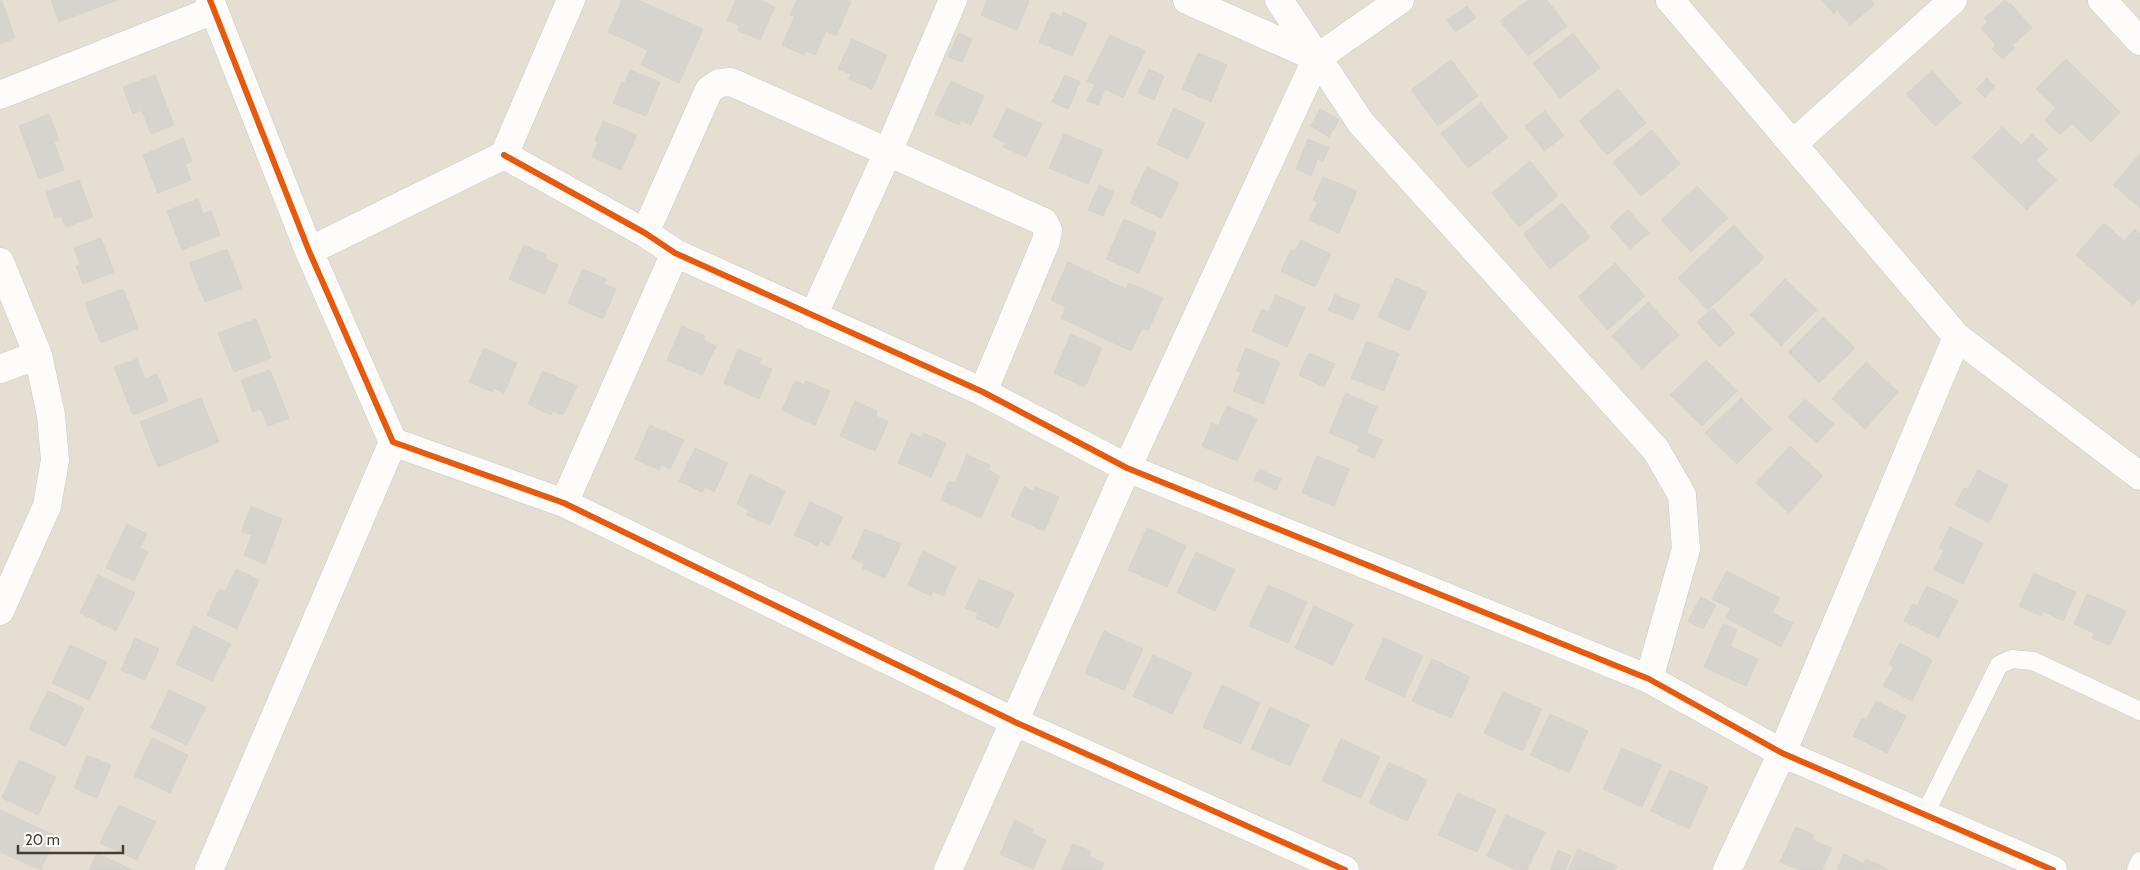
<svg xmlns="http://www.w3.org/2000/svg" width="2140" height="870" font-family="Cabin,sans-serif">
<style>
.residential{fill:#e4dfd2}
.building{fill:#d7d4cd;stroke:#d7d3cb}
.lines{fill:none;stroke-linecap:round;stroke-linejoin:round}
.service-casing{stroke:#cbc9c2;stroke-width:19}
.minor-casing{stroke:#cbc9c2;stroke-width:29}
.service{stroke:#fdfcfb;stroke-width:18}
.minor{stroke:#fdfcfb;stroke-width:28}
.cycleway-casing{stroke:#fff;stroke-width:9}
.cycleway{stroke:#e8590c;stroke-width:6}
</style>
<rect width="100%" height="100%" fill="#efede6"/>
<!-- residential -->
<path class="residential" d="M0,0H2140V870H0Z"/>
<!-- building -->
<path class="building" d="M51,0H118L59,22Z
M622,0H638L703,29L679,83L641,65L648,50L608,32Z
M736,0H761L775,7L760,40L737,30L740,26L727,20Z
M797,0H847L851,2L836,36L826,31L815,55L806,51L804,55L782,45L795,16L790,15Z
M987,0L1029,1L1017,30L981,15Z
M1529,0H1547L1567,26L1528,56L1500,21Z
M1822,0H1871L1874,5L1850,25L1837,10L1834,14Z
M2005,0L2008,4L2010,3L2032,28L2012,45L2015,48L2002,59L1992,49L1996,45L1981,28L1988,22L1984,18Z
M0,1H2L15,38L0,44Z
M1467,6L1476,18L1455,32L1447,20Z
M1052,12L1062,17L1063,12L1087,23L1072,56L1039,42Z
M959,33L972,39L962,62L948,57Z
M1573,33L1600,68L1560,98L1533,63Z
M1110,35L1145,51L1123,98L1105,89L1098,105L1087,101L1095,85L1087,81Z
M852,39L887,55L872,89L849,79L851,74L838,69Z
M1198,53L1227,65L1211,102L1182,89Z
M2066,59L2120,112L2091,142L2072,123L2060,135L2045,120L2056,108L2036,89Z
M1451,60L1478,96L1438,126L1411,90Z
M1149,69L1164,76L1154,100L1138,93Z
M630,70L660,82L646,116L613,103L622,82L625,83Z
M1932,71L1961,103L1935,126L1906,94Z
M155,75L174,125L151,134L142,110L133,114L123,87Z
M1065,75L1080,82L1068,109L1052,102Z
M1987,78L1995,86L1985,97L1976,89Z
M951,81L984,96L971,125L961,120L959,125L935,114Z
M1618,89L1646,123L1607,155L1579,121Z
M1481,103L1508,138L1468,168L1441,133Z
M1007,108L1042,124L1026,157L1003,147L1006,143L993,137Z
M1174,108L1205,123L1188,159L1157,144Z
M1320,109L1339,120L1329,137L1311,126Z
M1545,111L1564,136L1544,151L1525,126Z
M49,114L59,140L54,142L64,170L39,179L19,126Z
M603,121L637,135L621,170L592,157L598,142L595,140Z
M2002,127L2021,145L2032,134L2048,149L2036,161L2057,180L2027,210L1972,157Z
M1652,130L1680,164L1641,196L1613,162Z
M1064,134L1103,150L1088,184L1049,168Z
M183,138L192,161L185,165L191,180L158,193L143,155Z
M1308,139L1329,148L1323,161L1318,158L1311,176L1296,169Z
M2140,154V208L2113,185Z
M1530,161L1558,196L1519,227L1492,193Z
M1147,167L1179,183L1161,218L1130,203Z
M1323,177L1357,191L1339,233L1309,220L1318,202L1313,200Z
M79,180L93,217L66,227L61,216L55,218L46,192Z
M1099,185L1114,192L1103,216L1088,210Z
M1697,186L1728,218L1691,252L1661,220Z
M198,199L203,214L211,211L220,235L182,250L167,211Z
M1562,203L1590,237L1550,269L1523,234Z
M1628,210L1649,233L1630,249L1610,226Z
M1124,219L1156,233L1139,273L1106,259Z
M2104,223L2124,241L2135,229L2140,234V297L2133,305L2076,255Z
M1734,225L1764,258L1708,310L1678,278Z
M101,238L114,272L83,284L76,266L80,265L74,248Z
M1301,240L1331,254L1315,287L1281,271L1291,250L1295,251Z
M524,245L547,255L545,259L558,265L545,294L509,279Z
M227,249L242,288L205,302L189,263Z
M1068,262L1126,289L1129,283L1163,298L1148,330L1142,328L1131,351L1061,318L1066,307L1051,300Z
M1615,263L1645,296L1608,330L1578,297Z
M583,269L606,279L604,284L616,289L603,319L568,303Z
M1396,278L1427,292L1409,331L1378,317Z
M1785,279L1817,310L1781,346L1750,315Z
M123,289L138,328L101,343L85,303Z
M1276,295L1305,308L1287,347L1252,331L1262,309L1268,312Z
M1335,295L1360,305L1353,320L1328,310Z
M1648,302L1679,335L1642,369L1612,336Z
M1713,308L1735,333L1719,347L1697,322Z
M1823,317L1855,348L1819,383L1788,352Z
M256,319L271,358L234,372L218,333Z
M682,326L705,336L703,340L716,346L702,375L667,360Z
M1071,334L1102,348L1085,387L1054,373Z
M1367,341L1399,354L1384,391L1351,378Z
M484,348L517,363L504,393L494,388L493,392L469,382Z
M1246,348L1280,362L1263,404L1233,391L1241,373L1236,371Z
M738,349L761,359L759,364L772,369L759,399L724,383Z
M1309,353L1335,364L1324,387L1299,375Z
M137,359L145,379L157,374L168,401L133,415L114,367Z
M1706,360L1737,391L1702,426L1670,395Z
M1866,362L1898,392L1865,429L1832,399Z
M270,370L289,418L268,426L261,409L253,412L241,380Z
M543,371L577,386L563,415L553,411L551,415L528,404Z
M795,381L804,385L806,381L830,391L815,425L782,410Z
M1346,393L1377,407L1366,433L1383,440L1374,458L1357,451L1360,446L1329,433Z
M201,398L219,442L158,467L140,422Z
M1741,398L1772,429L1737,464L1705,433Z
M1805,399L1834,424L1817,443L1788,417Z
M855,401L877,411L876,416L888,422L875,451L840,436Z
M1227,406L1257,419L1237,461L1202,446L1212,423L1218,426Z
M650,425L684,440L670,469L661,465L659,470L635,459Z
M911,433L920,438L923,433L946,443L931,477L898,463Z
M1790,446L1823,476L1789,513L1756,483Z
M695,448L728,463L714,492L705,487L702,492L679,481Z
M967,455L990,465L988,470L1000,476L981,518L941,500L949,481L955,483Z
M1317,456L1349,469L1334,506L1302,493Z
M1259,469L1281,479L1276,490L1254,480Z
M1978,470L2008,485L1989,523L1955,505L1964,488L1968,489Z
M750,474L785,491L770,525L747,515L749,510L737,504Z
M1024,487L1033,491L1035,487L1059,497L1044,531L1011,516Z
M810,502L843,517L829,546L820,541L818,546L794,535Z
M251,506L282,519L265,564L244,555L252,535L241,532Z
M127,524L147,534L140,548L148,552L134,581L106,568Z
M1950,527L1983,543L1963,584L1934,570L1944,550L1939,548Z
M1147,528L1186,546L1167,587L1128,570Z
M865,529L901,544L885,578L862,568L864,564L852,558Z
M923,551L956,567L943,596L933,591L931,596L908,585Z
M1196,552L1235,570L1215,611L1177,593Z
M236,569L259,580L237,629L207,615L219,589L225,592Z
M1727,571L1780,598L1772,613L1793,623L1781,647L1726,618L1731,608L1712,599Z
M2034,573L2076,592L2063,621L2043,611L2041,616L2019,606Z
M98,575L135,593L116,631L80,613Z
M979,579L1014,594L998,628L976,618L978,613L965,608Z
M1268,585L1307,602L1288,643L1249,626Z
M1927,586L1958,601L1938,638L1904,621L1913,604L1917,606Z
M2087,594L2126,611L2110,645L2092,638L2094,633L2074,624Z
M1701,597L1716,605L1703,629L1688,621Z
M1314,606L1353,624L1333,665L1295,648Z
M1723,624L1737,630L1730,646L1758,659L1746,686L1704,667Z
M194,626L231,644L212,681L176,664Z
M1104,631L1143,649L1124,690L1085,673Z
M135,638L159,649L145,680L121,670Z
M1384,638L1423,656L1404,697L1365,679Z
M1900,643L1932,660L1912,701L1883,686L1894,667L1889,664Z
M70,645L107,662L89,700L52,683Z
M1153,655L1192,673L1172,714L1133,696Z
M1432,659L1470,677L1451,718L1412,701Z
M1222,685L1260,703L1241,744L1203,727Z
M169,690L206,707L187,745L151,728Z
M48,691L84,708L66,746L29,729Z
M1503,692L1542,709L1523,751L1484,733Z
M1876,701L1906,716L1887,753L1853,736L1862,718L1866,720Z
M1270,707L1309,725L1290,766L1251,749Z
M1550,714L1588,731L1569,773L1530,755Z
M152,738L188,755L170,793L134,776Z
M1341,739L1380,757L1361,798L1322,781Z
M1622,748L1661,765L1642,807L1603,789Z
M87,755L111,765L97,798L74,788Z
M19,760L56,777L38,815L2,798Z
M1389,762L1427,780L1407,821L1369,803Z
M1670,770L1708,787L1689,829L1651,811Z
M1458,793L1496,810L1477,852L1438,835Z
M119,805L156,822L137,860L100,843Z
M0,810L56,836L41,870L0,852Z
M1506,815L1545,832L1527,870H1517L1487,856Z
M1015,820L1033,829L1031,833L1046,840L1033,869L1000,854Z
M1796,827L1814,835L1812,840L1832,848L1822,870H1799L1780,862Z
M1073,844L1091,851L1089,856L1104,863L1101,870H1061Z
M1578,849L1617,866L1615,870H1568Z
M1558,850L1571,856L1565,870H1550Z
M97,853L132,870H89Z
M1844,854L1864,864L1866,859L1888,869L1837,870Z"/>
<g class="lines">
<!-- service casing -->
<g class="service-casing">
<path id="service" d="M1925,814L1999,665L2012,659L2033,661L2140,711
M2136,870L2140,861"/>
</g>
<!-- minor casing -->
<g class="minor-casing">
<path id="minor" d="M210,0L309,251L393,442L564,503L1015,722L1345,870
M1187,0L1317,58
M1279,0L1361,123L1656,450L1682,495L1686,549L1649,679
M1670,0L1957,337L2140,476
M2102,0L2140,41
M0,95L214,10
M1793,144L1953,0
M504,155L645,233L675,253L983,392L1127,468L1649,679L1782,753L2053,870
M645,233L709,90L719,83L731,82L1044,222L1048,230L1046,241L983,392
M309,251L504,155L571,0
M0,262L38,355L51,415L55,460L47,506L0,611
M813,316L888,152L953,0
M0,369L38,355
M564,503L675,253
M209,870L393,442
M948,870L1127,468L1317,58L1400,0
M1727,870L1782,753L1957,337"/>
</g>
<!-- service -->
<use href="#service" class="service"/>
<!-- minor -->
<use href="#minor" class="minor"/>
<!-- cycleway casing -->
<g class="cycleway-casing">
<path id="cycleway" d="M210,0L309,251L393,442L564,503L1015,722L1345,870
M504,155L645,233L675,253L983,392L1127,468L1649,679L1782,753L2053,870"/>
</g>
<!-- cycleway -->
<use href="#cycleway" class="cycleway"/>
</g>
<!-- scale -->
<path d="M18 845v8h105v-8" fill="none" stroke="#453d32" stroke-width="2.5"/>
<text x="25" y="845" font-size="15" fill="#453d32" stroke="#ffffff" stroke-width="4" paint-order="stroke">20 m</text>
</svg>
